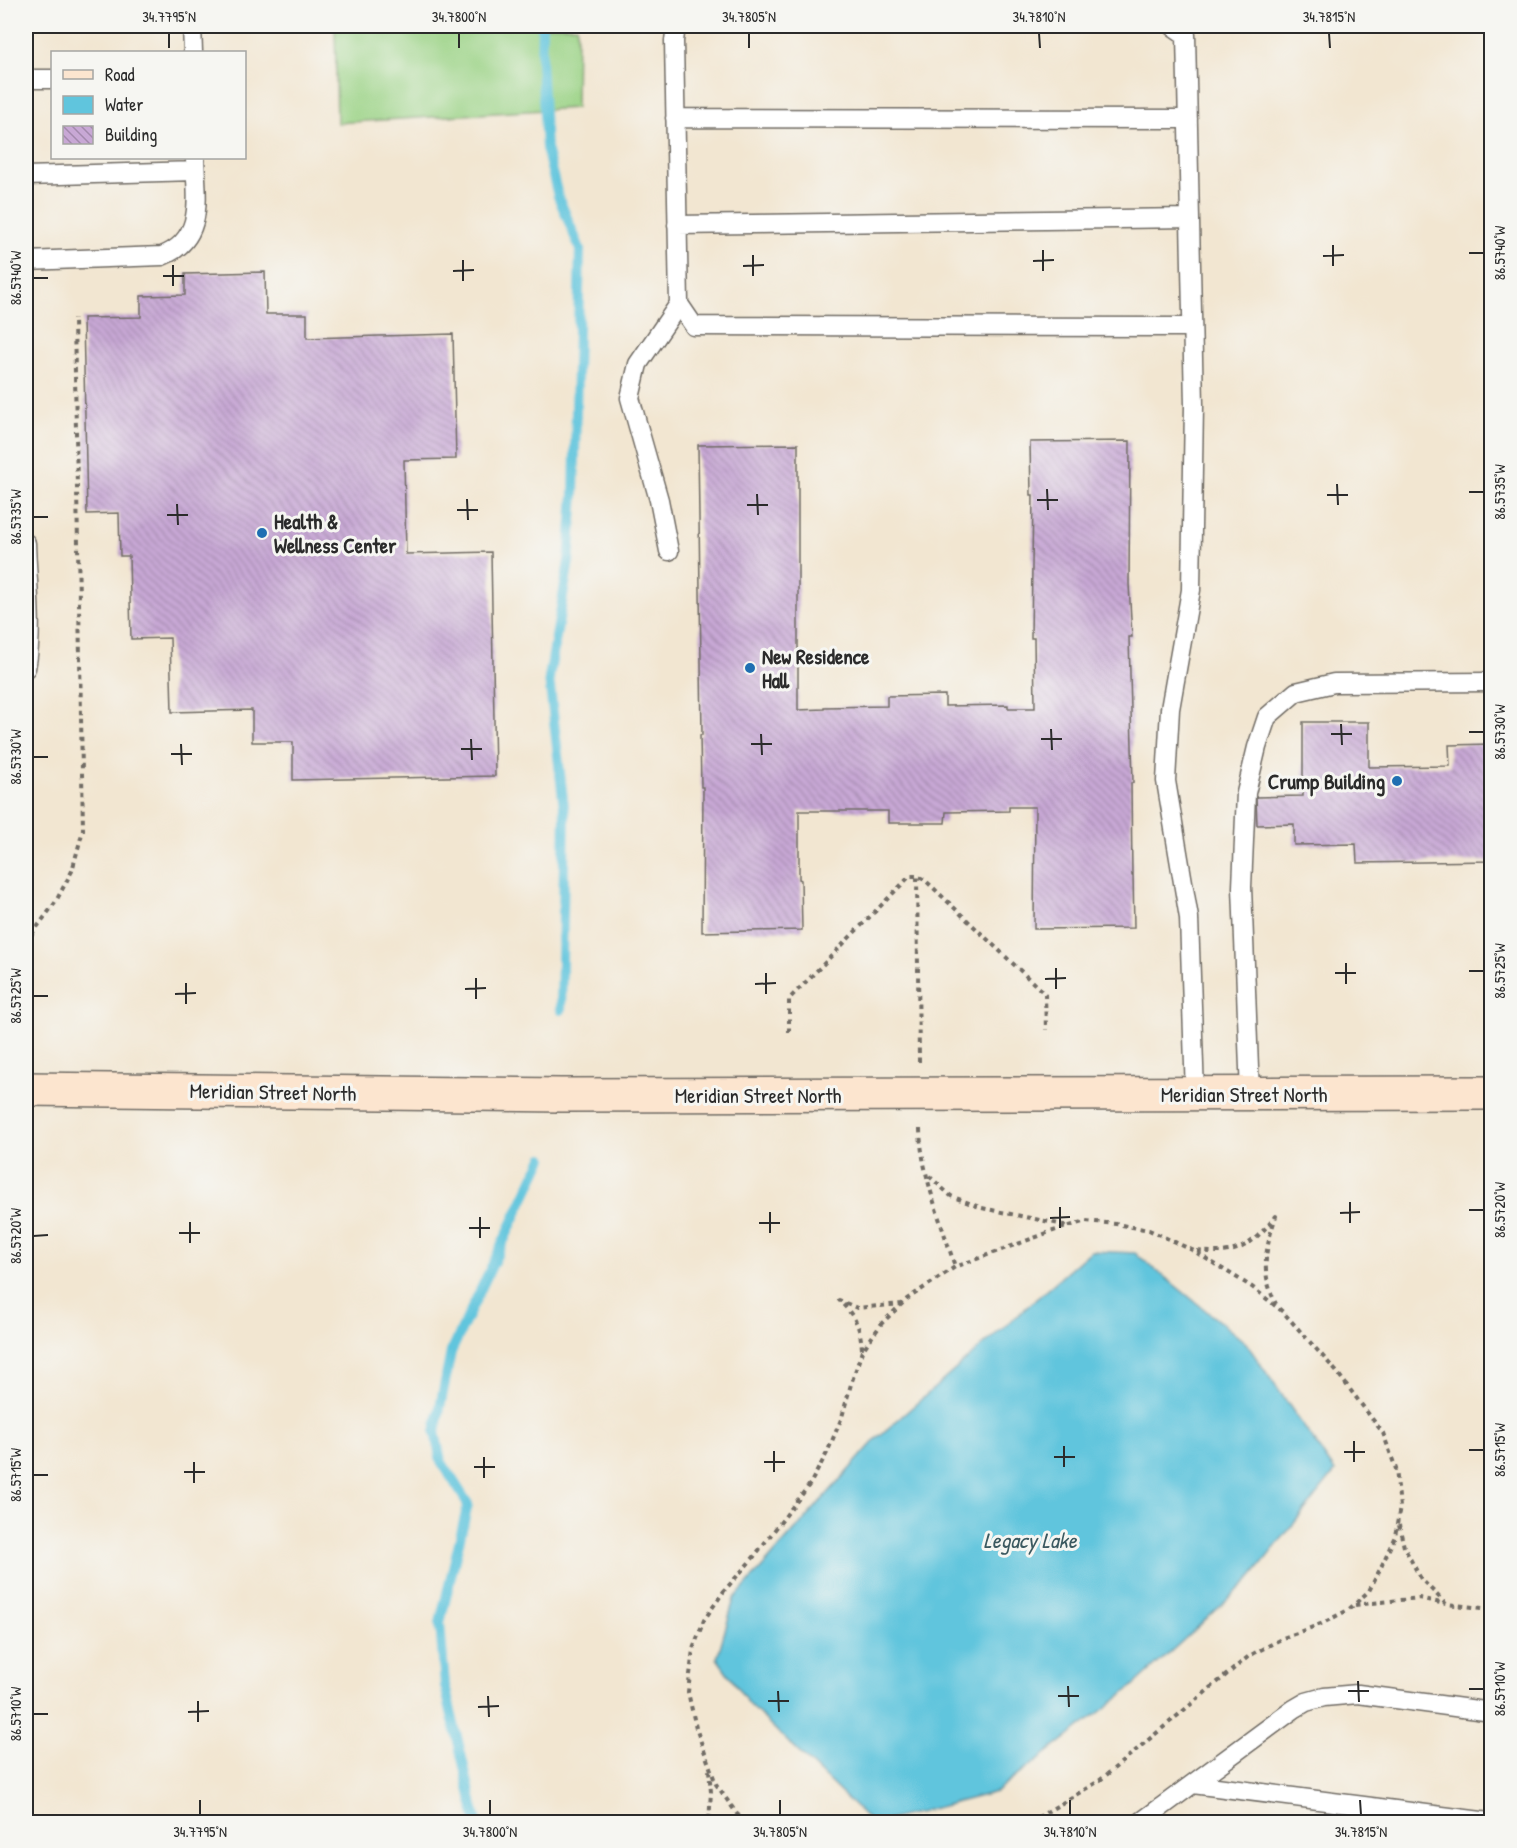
<svg xmlns="http://www.w3.org/2000/svg" width="1517" height="1848" font-family="'Patrick Hand',sans-serif">
<style>
.grass{fill:#9bd386;stroke:#637f58;stroke-width:1.5}
.water{fill:#60c5dd;stroke:#467884;stroke-width:1.5}
.lines{fill:none;stroke-linecap:round;stroke-linejoin:round}
.stream{stroke:#60c5dd;stroke-width:10}
.building{fill:url(#building-back-hatch)}
.lane-casing{stroke:#716c65;stroke-width:21}
.secondary-casing{stroke:#716c65;stroke-width:36}
.path{stroke:#716c65;stroke-width:4;stroke-dasharray:4.5 4.5;stroke-linecap:butt}
.lane{stroke:#fff;stroke-width:18}
.secondary{stroke:#fce5cf;stroke-width:33}
.ticks{fill:none;stroke:#2b2b2b;stroke-width:2}
.poi-dot{fill:#1f6fb2;stroke:#f6f6f2;stroke-width:2}
.labels{text-anchor:middle;dominant-baseline:central;stroke-width:6;stroke-linejoin:round;paint-order:stroke}
.poi-label{font-size:21px;font-weight:bold;fill:#2b2b2b;stroke:#f6f6f2;text-anchor:start}
.street-label{font-size:21px;fill:#2b2b2b;stroke:#f6f6f2}
.water-label{font-size:22px;font-style:italic;fill:#3b5960;stroke:#f6f6f2}
.neatline{fill:none;stroke:#2b2b2b;stroke-width:2}
.ticks-label{font-size:15px;text-anchor:middle;fill:#2b2b2b}
</style>
<defs>
<pattern id="building-back-hatch" width="6" height="6" patternUnits="userSpaceOnUse" patternTransform="scale(1.5)"><rect width="6" height="6" fill="#c8a8d5"/><path d="M-1 5l2 2M0 0l6 6M5-1l2 2" fill="none" stroke="#a389ad"/></pattern>
</defs>
<rect width="100%" height="100%" fill="#f6f6f2"/>
<filter id="ink" filterUnits="userSpaceOnUse"><feTurbulence type="fractalNoise" baseFrequency=".0167" numOctaves="2"/><feDisplacementMap in="SourceGraphic" scale="12" xChannelSelector="R" yChannelSelector="G"/><feConvolveMatrix kernelMatrix="1 2 1 2 8 2 1 2 1" color-interpolation-filters="sRGB"/></filter>
<filter id="wash" filterUnits="userSpaceOnUse"><feTurbulence type="fractalNoise" baseFrequency=".008" numOctaves="4" result="noise"/><feDisplacementMap in="SourceGraphic" scale="24" xChannelSelector="R" yChannelSelector="G"/><feGaussianBlur stdDeviation="1.35" result="paint"/><feColorMatrix in="noise" values="0 0 0 0 0 0 0 0 0 0 0 0 0 0 0 0 0 1.4 0 .05"/><feComposite in="paint" operator="in"/></filter>
<g filter="url(#wash)">
<rect width="100%" height="100%" fill="#f2e6d1"/>
<!-- grass -->
<path class="grass" d="M335,26H577L576,108L337,123Z"/>
<!-- water -->
<path class="water" d="M1091,1251L1135,1253L1246,1343L1335,1472L1248,1581L1131,1688L996,1792L881,1822H871L749,1704L717,1658L734,1599L877,1438Z"/>
<g class="lines">
<!-- stream -->
<path class="stream" d="M542,26L541,63L546,148L558,196L580,249L574,494L569,561L549,678L565,816L561,1010
M477,1822L445,1686L440,1623L468,1504L441,1461L435,1432L451,1352L543,1158"/>
</g>
<g id="blocks">
<!-- building -->
<path class="building" d="M265,272L266,314H307V338L453,334L456,459L404,460L406,554L491,552L495,776L293,780V742H252V710L172,712L170,638L131,639L129,556H120L119,513L87,514L83,318L141,317V296L185,295V274Z
M1130,441L1129,584L1132,637H1129L1133,783H1131L1132,875L1133,874L1134,928L1034,929L1035,807H1009V811L946,812L945,823H888V811H799V879L801,880L802,930L702,932L703,787H701L700,735H702L698,445L798,444V710L824,709V707L887,706V696L945,695V706L1008,705V708H1035L1034,638H1031L1033,495H1031L1030,442Z
M1303,722H1369V767L1450,766L1449,745L1492,744V861L1357,863L1356,844L1294,845V824L1257,825L1256,797L1303,796Z"/>
</g>
</g>
<g filter="url(#ink)">
<use href="#blocks" fill-opacity="0" stroke="#716c65" stroke-width="1.5"/>
<g class="lines">
<!-- lane casing -->
<g class="lane-casing">
<path id="lane" d="M192,26L193,52
M676,26L674,41L679,304L694,326L1192,327
M1173,26L1186,35L1194,405L1191,590L1170,709L1166,781L1189,918L1195,1094
M26,79H52
M675,118L1188,119
M26,176L195,171
M677,225L1190,218
M26,261L162,256C206,239 196,196 195,158
M26,543C27,582 34,630 26,668
M669,551L659,500L630,398L638,364L679,304
M1250,1094L1242,887L1246,793L1257,747L1267,717L1296,692L1334,683L1492,682
M1193,1784L1489,1822
M1141,1822L1294,1709L1306,1702L1324,1697L1358,1694L1492,1712"/>
</g>
<!-- secondary casing -->
<g class="secondary-casing">
<path id="secondary" d="M26,1089L561,1095L1492,1093"/>
</g>
<!-- path -->
<path class="path" d="M26,942L55,903L72,871L83,830L74,318
M789,1032V999L910,876H917
M919,1062L917,876L925,880L1045,994L1046,1030
M920,1129C921,1174 942,1224 955,1267
M929,1176L951,1196L982,1208L1069,1226
M1197,1251C1239,1255 1249,1248 1276,1216C1265,1250 1260,1272 1276,1304
M862,1349C860,1325 856,1318 839,1300L857,1308L902,1304
M1399,1525L1404,1547L1421,1579L1446,1604L1492,1609
M1355,1605L1419,1598L1445,1604
M709,1770L711,1792L709,1822
M746,1822L737,1814L716,1784L696,1728L688,1692L693,1649L704,1620L724,1591L753,1558L810,1484L827,1453L842,1417L851,1384L862,1351L882,1323L907,1299L955,1267L1050,1232L1086,1221L1116,1224L1149,1230L1192,1250L1252,1287L1283,1312L1336,1371L1383,1433L1396,1469L1400,1507L1395,1536L1382,1565L1369,1591L1348,1610L1321,1624L1283,1638L1249,1656L1099,1781L1030,1822"/>
<!-- lane -->
<use href="#lane" class="lane"/>
<!-- secondary -->
<use href="#secondary" class="secondary"/>
</g>
</g>
<!-- ticks -->
<path class="ticks" d="M169,33V48M459,33V48M749,33V48M1039,33L1040,48M1329,33L1330,48M1333,245V266M1043,250V271M1469,253H1484M753,255V276M1323,256L1344,255M463,260V281M1033,261L1054,260M173,265V286M743,266L764,265M453,271L474,270M163,276H184M33,278H48M1337,484L1338,505M1047,489L1048,510M1469,492H1484M757,494L758,515M1327,495H1348M467,499L468,520M1037,500H1058M177,504L178,525M747,505H768M457,510H478M167,515H188M33,517H48M1341,724L1342,745M1051,729L1052,750M1469,732H1484M761,734L762,755M1331,734H1352M471,739L472,760M1041,739H1062M181,744L182,765M751,744H772M461,749H482M171,754H192M33,757H48M1346,963V984M1056,968V989M1469,971H1484M766,973V994M1335,973H1356M476,978V999M1045,979L1066,978M186,983V1004M755,984L776,983M465,989L486,988M175,994L196,993M33,996H48M1350,1202V1223M1060,1207V1228M1469,1210H1484M770,1212V1233M1340,1213L1360,1212M480,1217V1238M1050,1218L1070,1217M190,1222V1243M759,1223H780M469,1228H490M179,1233H200M33,1236L48,1235M1354,1441V1462M1064,1446V1467M1469,1450H1484M774,1451V1472M1344,1452H1365M484,1457V1478M1054,1457H1075M194,1462V1483M764,1462H785M474,1467H495M184,1472H205M33,1475H48M1358,1681L1359,1702M1068,1686L1069,1707M1469,1689H1484M778,1691L779,1712M1348,1691H1369M488,1696L489,1717M1058,1696H1079M198,1701V1722M768,1701H789M478,1707L499,1706M188,1712L209,1711M33,1714H48M200,1800V1815M490,1800V1815M780,1800V1815M1070,1800V1815M1360,1800L1361,1815"/>
<!-- markers -->
<g class="poi-dot">
<circle cx="262" cy="533" r="6"/>
<circle cx="750" cy="668" r="6"/>
<circle cx="1397" cy="781" r="6"/>
</g>
<g class="labels">
<!-- poi labels -->
<g class="poi-label">
<text x="274" y="521">Health &amp;<tspan x="274" dy="24">Wellness Center</tspan></text>
<text x="762" y="656">New Residence<tspan x="762" dy="24">Hall</tspan></text>
<text x="1385" y="781" text-anchor="end">Crump Building</text>
</g>
<!-- street labels -->
<g class="street-label">
<text transform="translate(273 1092) rotate(1)">Meridian Street North</text>
<text x="1244" y="1094">Meridian Street North</text>
<text x="758" y="1095">Meridian Street North</text>
</g>
<!-- water labels -->
<g class="water-label">
<text x="1030" y="1540">Legacy Lake</text>
</g>
</g>
<!-- margin -->
<rect width="1517" height="1848" fill="none" stroke="#f6f6f2" stroke-width="66"/>
<!-- legend -->
<rect x="51" y="51" width="195" height="108" fill="#f6f6f2" stroke="#a5a5a2" stroke-width="1.5"/>
<rect x="63" y="70" width="30" height="9" fill="#fce5cf" stroke="#a5a5a2" stroke-width="1.5"/>
<text x="105" y="81" font-size="18" fill="#2b2b2b">Road</text>
<rect x="63" y="96" width="30" height="18" fill="#60c5dd" stroke="#a5a5a2" stroke-width="1.5"/>
<text x="105" y="111" font-size="18" fill="#2b2b2b">Water</text>
<rect x="63" y="126" width="30" height="18" fill="url(#building-back-hatch)" stroke="#a5a5a2" stroke-width="1.5"/>
<text x="105" y="141" font-size="18" fill="#2b2b2b">Building</text>
<rect x="33" y="33" width="1451" height="1782" class="neatline"/>
<g class="ticks-label">
<text x="169" y="22">34.7795°N</text>
<text x="459" y="22">34.7800°N</text>
<text x="749" y="22">34.7805°N</text>
<text x="1039" y="22">34.7810°N</text>
<text x="1329" y="22">34.7815°N</text>
<text transform="translate(1500 253) rotate(-90)" y="5">86.5740°W</text>
<text transform="translate(16 278) rotate(-90)" y="5">86.5740°W</text>
<text transform="translate(1500 492) rotate(-90)" y="5">86.5735°W</text>
<text transform="translate(16 517) rotate(-90)" y="5">86.5735°W</text>
<text transform="translate(1500 732) rotate(-90)" y="5">86.5730°W</text>
<text transform="translate(16 757) rotate(-90)" y="5">86.5730°W</text>
<text transform="translate(1500 971) rotate(-90)" y="5">86.5725°W</text>
<text transform="translate(16 996) rotate(-90)" y="5">86.5725°W</text>
<text transform="translate(1500 1210) rotate(-90)" y="5">86.5720°W</text>
<text transform="translate(16 1236) rotate(-90)" y="5">86.5720°W</text>
<text transform="translate(1500 1450) rotate(-90)" y="5">86.5715°W</text>
<text transform="translate(16 1475) rotate(-90)" y="5">86.5715°W</text>
<text transform="translate(1500 1689) rotate(-90)" y="5">86.5710°W</text>
<text transform="translate(16 1714) rotate(-90)" y="5">86.5710°W</text>
<text x="200" y="1837">34.7795°N</text>
<text x="490" y="1837">34.7800°N</text>
<text x="780" y="1837">34.7805°N</text>
<text x="1070" y="1837">34.7810°N</text>
<text x="1361" y="1837">34.7815°N</text>
</g>
</svg>
